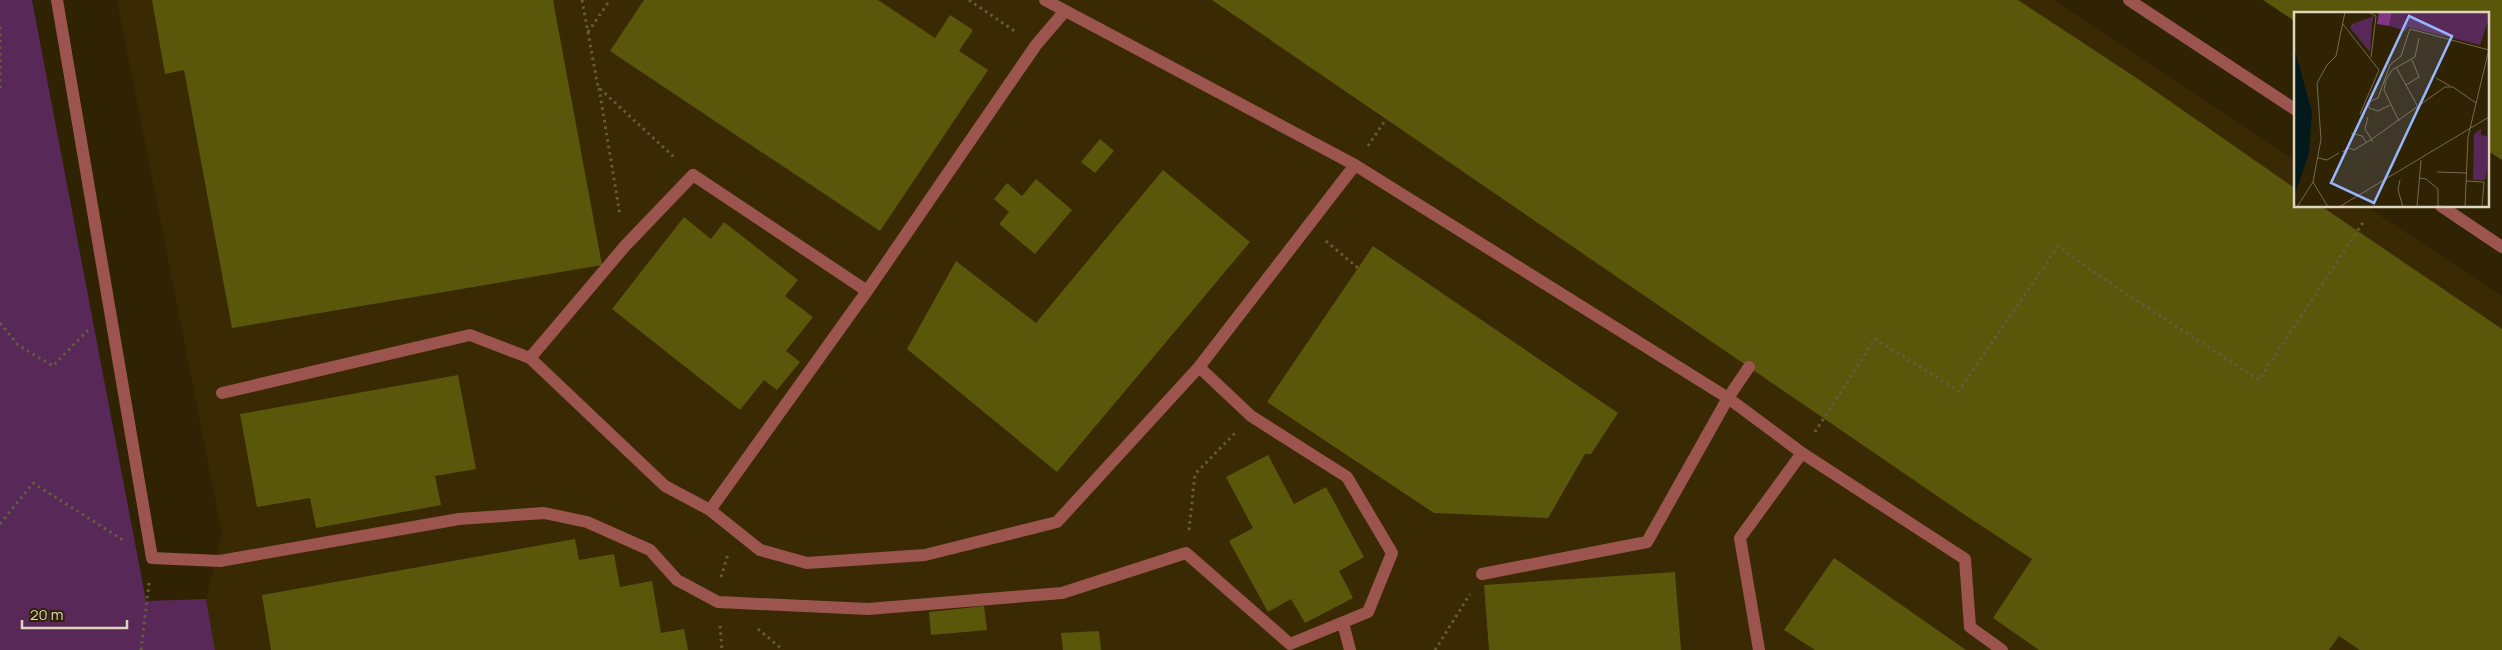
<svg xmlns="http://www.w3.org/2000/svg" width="2502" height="650" font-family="Manrope,sans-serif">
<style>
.built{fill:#3a2a03}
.green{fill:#572858}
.building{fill:#5a560a}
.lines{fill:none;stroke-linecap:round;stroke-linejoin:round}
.path{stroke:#665b3f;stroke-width:3;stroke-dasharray:2.5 4;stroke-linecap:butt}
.minor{stroke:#9b554e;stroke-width:12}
.inset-road{fill:none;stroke:#756a4e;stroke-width:1}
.view{fill:#97b6fd;fill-opacity:0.15;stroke:#97b6fd;stroke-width:2.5}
.inset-edge{fill:none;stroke:#ded5bf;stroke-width:2.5}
</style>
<rect width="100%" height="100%" fill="#2f2303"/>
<!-- built -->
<path class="built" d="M117,0H2054L2296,161V206H2365L2502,296V650H215L206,599L222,533Z"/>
<!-- green -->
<path class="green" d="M0,0H32L146,601L206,599L215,650H0Z"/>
<!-- building -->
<path class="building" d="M152,0H553L602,265L232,328L184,70L165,74Z
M644,0H878L935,38L950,15L973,30L959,51L988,70L880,231L610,51Z
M1212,0H2018L2138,79L2296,189V206H2321L2502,329V650H2360L2339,636L2329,650H2039L1993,618L2032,559L1965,515Z
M2263,0H2502V160L2488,151V14H2296V22Z
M1100,139L1114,151L1095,173L1081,162Z
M1163,170L1250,242L1057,472L907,349L956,261L1036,323Z
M1036,179L1072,210L1035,254L999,224L1009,212L994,199L1007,183L1022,196Z
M684,217L711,239L724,222L798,280L785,296L813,317L786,351L800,362L777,390L764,380L740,410L612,309Z
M1373,246L1618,413L1591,454H1585L1548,518L1434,513L1267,402Z
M458,375L476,469L435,476L441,505L316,528L310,498L257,507L240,414Z
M1268,455L1294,504L1326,487L1364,557L1339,571L1353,598L1305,623L1291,599L1268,612L1229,541L1253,528L1226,477Z
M575,539L579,560L614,554L620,587L652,581L661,633L684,629L688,650H271L262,595Z
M1834,558L1966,650H1815L1784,630Z
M1675,572L1681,650H1489L1484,585Z
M984,606L987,630L931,635L929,612Z
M1099,631L1101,650H1063L1061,633Z"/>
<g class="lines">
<!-- path -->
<path class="path" d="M582,0L598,87L675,158
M969,0L1016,32
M0,27V89
M588,32L610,0
M599,88L620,215
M1368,146L1386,119
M1326,241L1358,268
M0,323L18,345L53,366L89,329
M1815,432L1875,339L1959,391L2058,246L2114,286L2259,380L2364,221
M0,524L33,483L123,540
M1189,530L1195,474L1235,433
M721,577L728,554
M720,626L722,650
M758,629L783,650
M141,650L149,583
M1435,650L1470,594"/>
<!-- minor -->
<path class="minor" d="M57,0L152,558L220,561L459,519L544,513L587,522L650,550L677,580L718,602L868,609L1062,593L1186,553L1290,644L1368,612L1392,553L1347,477L1251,416L1199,367
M1045,0L1355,165L1728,398L1802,453L1965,559L1970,627L2002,650
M2129,0L2296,110
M2441,206L2502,247
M530,358L625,246L693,175L867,291
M222,393L470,335L530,358L665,486L710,510L760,550L807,563L925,555L1057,522L1199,367L1355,165
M710,510L867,291L1036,45L1065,11
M1482,574L1647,542L1728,398L1749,367
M1343,623L1350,650
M1759,650L1740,538L1802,453"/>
</g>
<!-- overview -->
<g transform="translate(2294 12)">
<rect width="195" height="195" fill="#2f2303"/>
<path d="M98,0H195V6L186,33L114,15L112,19L95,14ZM80,4L78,12L76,40L56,16L58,12ZM187,117V123L193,124V158L191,168H179L180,122Z" fill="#572858"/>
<path d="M85,0H98L95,14L83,12Z" fill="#833586"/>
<path d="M0,35L18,100L15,141L0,185Z" fill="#031a1c"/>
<path class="inset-road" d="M74,0L82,4L77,45M48,11L85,58L66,102M102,55L124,95M142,66L156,74M112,73L125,65L118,48M96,93L84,99L75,96V90L84,86L96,53L107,44L116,17L195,38M74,105L71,117L79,130M105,109L90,78L92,68L98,58L121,45L125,26M57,121L68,124L72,130M48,140L55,136L60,138L78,127L151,75H159L182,91M195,140V158M24,146L33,148L45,141M143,160L172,161M125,166L132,167L144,177V194L158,195M106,168L104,178L109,195M172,169L190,170L188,195M3,195L19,170M34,195L19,170L27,127L23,71L33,53L42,44L51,0M45,195L195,105M123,195L127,148M171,195L174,125L195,37"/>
<path class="view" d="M115,4L158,24L80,191L37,171Z"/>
<rect width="195" height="195" class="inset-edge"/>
</g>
<!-- scale -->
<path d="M22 620v8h105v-8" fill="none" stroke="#ded5bf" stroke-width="2.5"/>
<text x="30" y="620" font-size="15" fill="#ded5bf" stroke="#2f2303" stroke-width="4" paint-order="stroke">20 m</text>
</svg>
